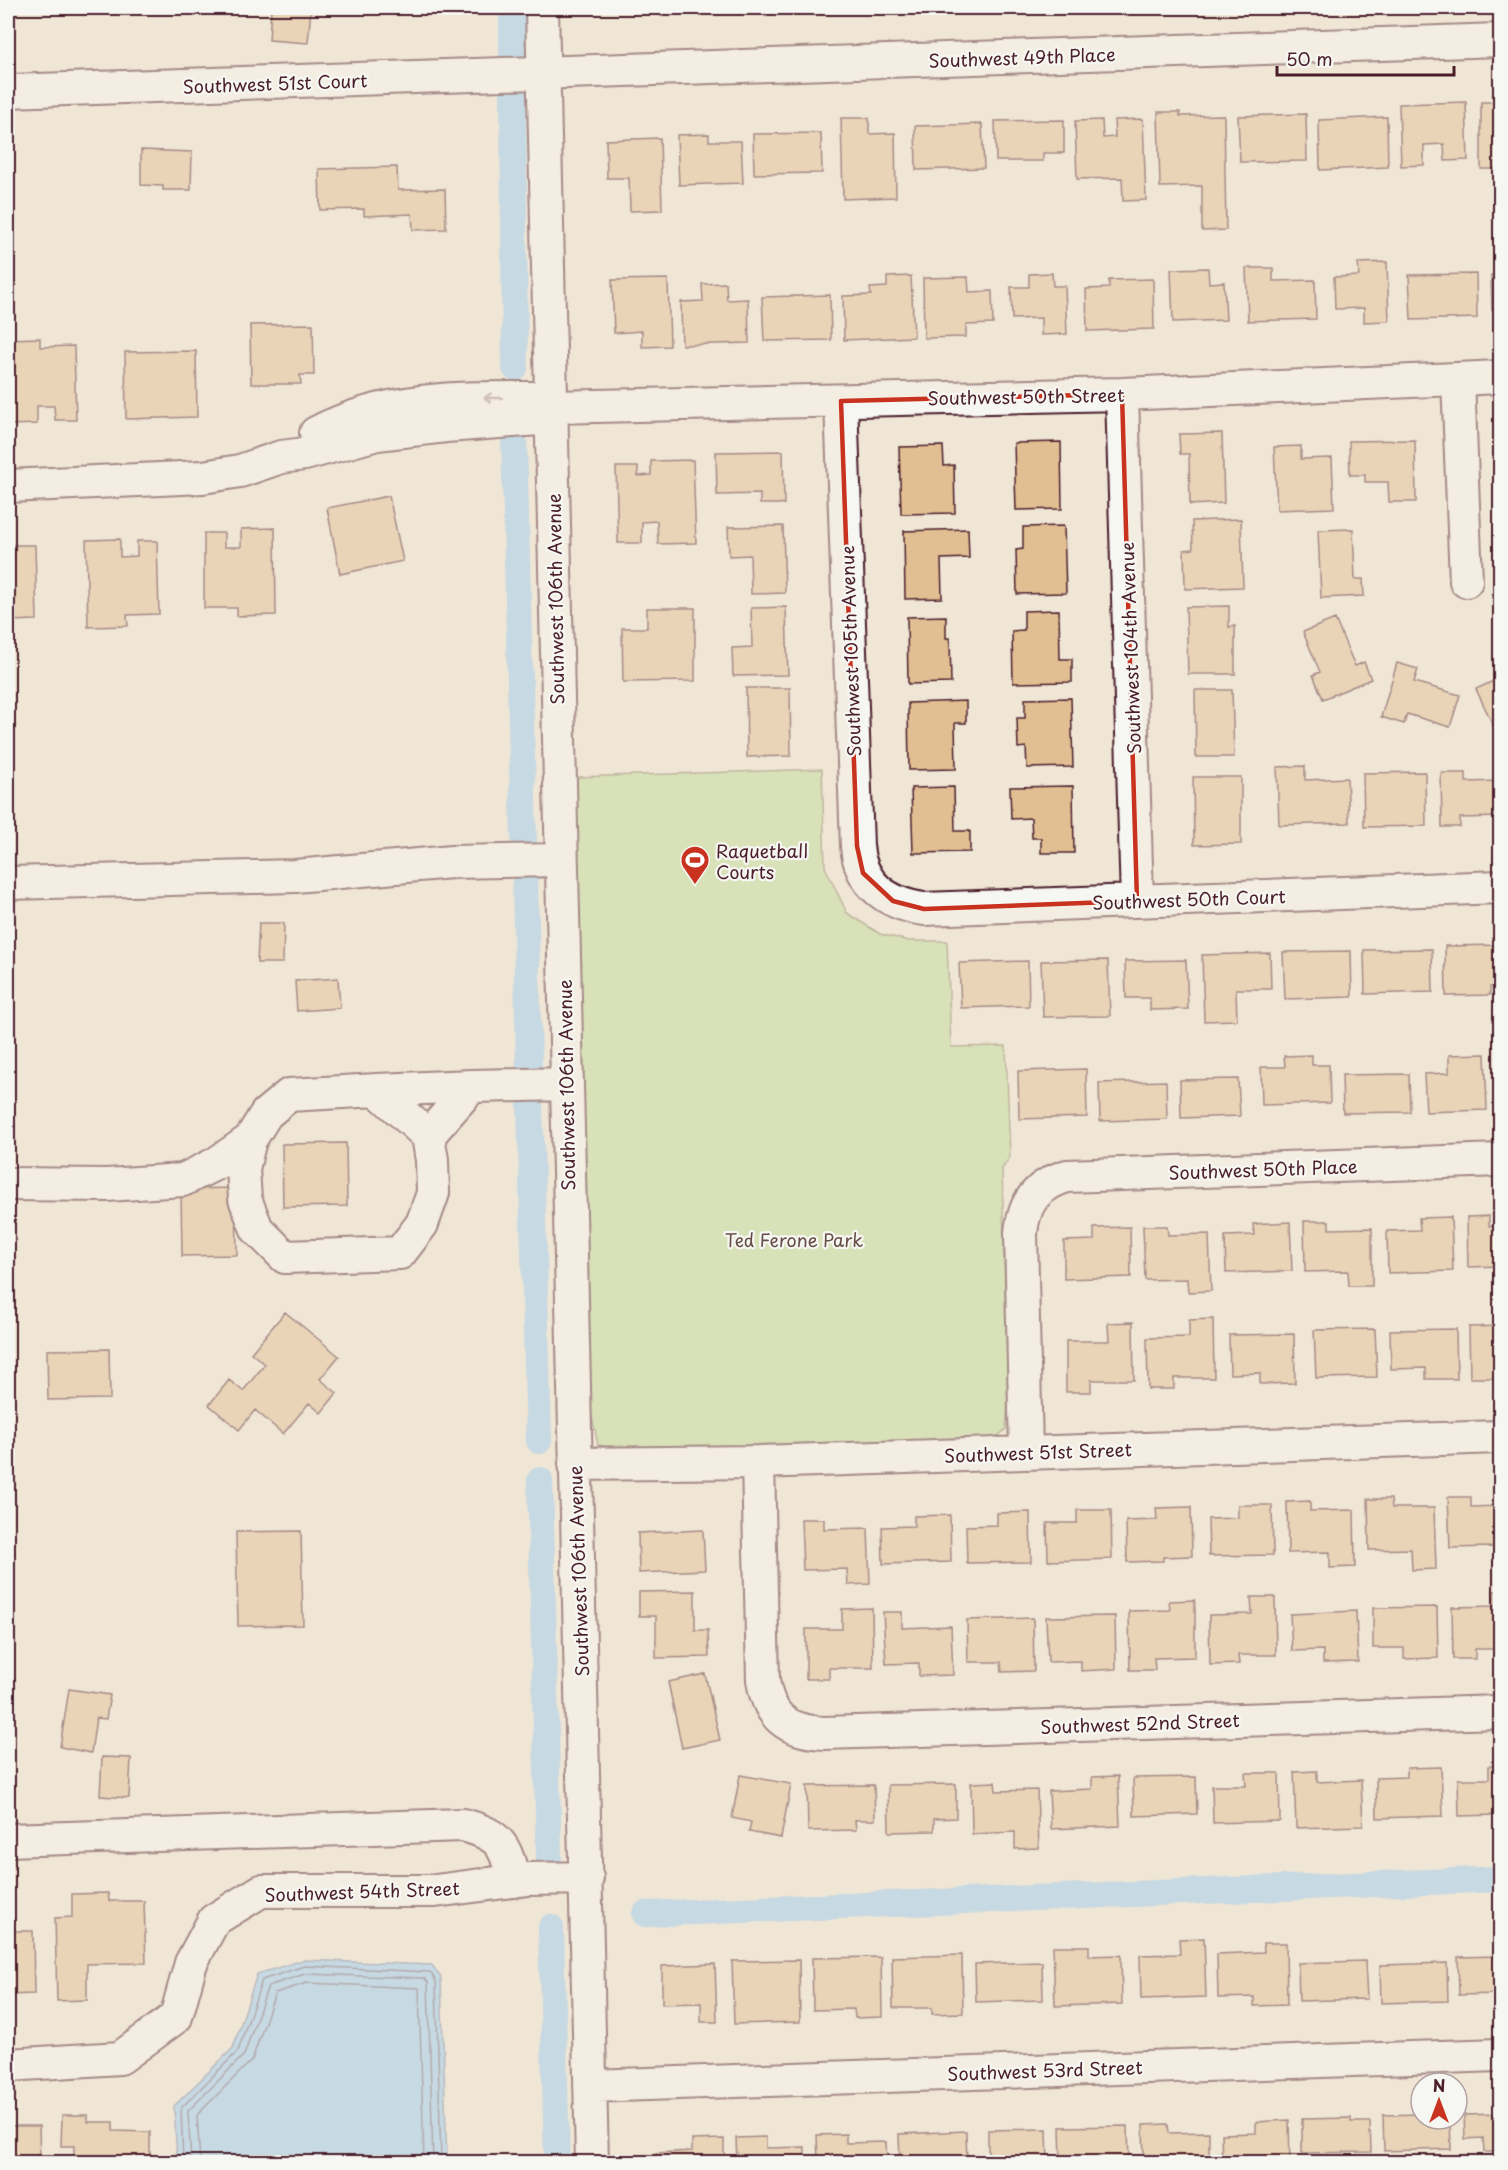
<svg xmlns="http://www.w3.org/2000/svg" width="1508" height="2170" font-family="'Playpen Sans',sans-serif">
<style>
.green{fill:#bcdc95;stroke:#837e60;stroke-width:1.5}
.water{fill:#94caf2;stroke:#7686a2;stroke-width:1.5}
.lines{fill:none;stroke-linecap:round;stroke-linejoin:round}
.shore{stroke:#68637b;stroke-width:1.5}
.canal{stroke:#94caf2;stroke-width:26}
.building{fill:#e1bf93;stroke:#4a1f2b;stroke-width:1.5}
.minor-casing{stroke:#4a1f2b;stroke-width:36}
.minor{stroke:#f6f6f2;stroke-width:32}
.oneway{stroke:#a99598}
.marked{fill:none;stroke:#c8321e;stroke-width:4.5;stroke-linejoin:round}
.labels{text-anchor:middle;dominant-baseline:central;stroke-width:4.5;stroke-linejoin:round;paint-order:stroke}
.street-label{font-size:18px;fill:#4a1f2b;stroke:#f6f6f2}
.poi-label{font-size:18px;fill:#4a1f2b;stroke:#f6f6f2;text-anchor:start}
.park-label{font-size:18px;fill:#664e46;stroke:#f6f6f2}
</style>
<rect width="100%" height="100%" fill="#f0e6d6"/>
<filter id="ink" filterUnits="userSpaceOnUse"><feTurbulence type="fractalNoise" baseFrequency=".0167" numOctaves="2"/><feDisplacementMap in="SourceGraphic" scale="12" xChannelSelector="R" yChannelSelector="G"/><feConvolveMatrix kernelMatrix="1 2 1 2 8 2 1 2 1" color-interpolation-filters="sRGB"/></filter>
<g filter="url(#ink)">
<!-- green -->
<path class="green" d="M822,769L825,867L847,913L880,934L909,941H947L951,1047L1006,1046L1010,1157L1002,1169L1008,1402L1006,1429L987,1446L649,1451L598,1445L589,1403L576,777Z"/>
<!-- water -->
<path class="water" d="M303,1960L432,1965L441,1978L447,2162H177L174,2106L233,2048L257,1974Z"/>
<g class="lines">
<!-- shore -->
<path class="shore" d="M183,2162L181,2108L238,2051L262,1980L304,1966L430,1972L436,1981L441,2162
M191,2162L188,2111L244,2055L268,1986L305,1974L424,1978L428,1982L433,2162
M200,2162L197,2115L252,2060L275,1993L307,1983L419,1988L424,2162"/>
<!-- canal -->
<path class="canal" d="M512,8V56
M513,94L515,368
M514,436L524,841
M525,880L529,1065
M530,1104L539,1441
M540,1480L549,1859
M645,1914L1500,1879
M551,1927L557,2162"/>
</g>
<!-- building -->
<path class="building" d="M271,8H311L308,43L269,40Z
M1466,102L1468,160L1445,161L1444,144L1424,145V165L1401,166L1399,104Z
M1481,102H1500V169H1481Z
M1158,112H1180V116L1224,115L1226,230L1202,231V186L1160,187Z
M1306,114L1307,161L1240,162L1238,116Z
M1387,117L1388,167L1320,170L1319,120Z
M841,118H869V134L895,133L896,197L843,199Z
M1143,119L1146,200L1123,201L1122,178L1077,179L1075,121L1102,120L1103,138L1115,137L1114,120Z
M1064,120V153H1043V161H996L995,121Z
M982,124L984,168L916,170L915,126Z
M821,133L822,173L754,174L753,134Z
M709,134V141H741L743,183L679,185L677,135Z
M660,138L662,210L630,211L629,178H607L606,140Z
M141,150L192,152L191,190H163V186L141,185Z
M397,167L398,190L445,189L446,229L413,230L412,214L364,216V209L320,210L319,169Z
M1387,262L1389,321L1364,322V308L1335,309L1334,277L1359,276L1358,263Z
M1208,268L1209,283L1224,282L1226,320L1173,322L1171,269Z
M1246,268H1273V281L1315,280L1316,319L1248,321Z
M1052,273L1053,286H1065L1067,334L1041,335V318L1012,319L1011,287H1029V274Z
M1476,274L1477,318L1411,320L1409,275Z
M1491,275H1500V309L1492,310Z
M911,276L914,337L844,340L843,296L871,295L870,288L887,287V277Z
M968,277L969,292L992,291L993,324L966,325V337L924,338L923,278Z
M668,279L670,346L642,347V331L614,333L612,280Z
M1153,279L1154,329L1087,331L1086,289L1109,288V280Z
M726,283L727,300L748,299L749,343L682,345L681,302L703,301L702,284Z
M830,295L831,340L764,341L762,297Z
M313,324L314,375H300L301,384H251L250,325Z
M40,338V347L74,346L76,420H55L54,406H37V424L8,425V339Z
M196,351L197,417L126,419L125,352Z
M1222,433L1224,503L1190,505L1189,454H1180L1179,434Z
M1415,440L1416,502H1389L1388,482H1365V475H1350L1349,441Z
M1061,442L1062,509L1016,510L1014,443Z
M943,446L944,466L954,465L955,513L901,514L899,447Z
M1301,446V459L1332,458L1334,508L1277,510L1274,447Z
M783,451L784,504H760V494L717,495L716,452Z
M693,460L696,543L658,544L657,521L642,522V543H618L616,467H638V476L651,475V461Z
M389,496L403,561L340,574L327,508Z
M1241,519L1243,587L1185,589L1184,550L1193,549L1192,521Z
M783,526L785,593L751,594L750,555L729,556L728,527Z
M1064,526L1066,593L1017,594L1016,550L1023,549V527Z
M275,528L276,615L237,616V608H204V533H224V547H241V529Z
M968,529L969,558L941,559L942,598L905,599L904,531Z
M1353,529L1355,579H1363L1364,596L1321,598L1318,530Z
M120,539V557L137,556V541H157L159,614L127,615L128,626L88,627L86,540Z
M13,545H35L37,620L8,621V556H14Z
M1229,606V627L1235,626V674H1188L1186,607Z
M786,607L788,675L733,676L732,648L752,647L751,608Z
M647,608H695V681L623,682L622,628H647Z
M1059,610L1060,659H1072V682L1013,683L1012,631L1024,630V611Z
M946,616V638H950L951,683L908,684L907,617Z
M1335,619L1355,666L1364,662L1371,679L1323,699L1313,675L1320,672L1303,632Z
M1397,663L1418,669L1414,682L1460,695L1450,727L1407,714L1404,724L1381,717Z
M1500,678V724L1494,727L1476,689Z
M746,688H790L791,756L747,757Z
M1195,690H1232L1234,757H1196Z
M1071,698L1073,767L1027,768L1026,747L1018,748L1017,718H1025V699Z
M966,701V723H955L956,769L909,770L908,703Z
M1305,766V780L1347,778L1349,823L1279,825L1277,767Z
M1425,772L1426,826L1364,827L1363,773Z
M1441,773H1466V782L1500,781V817L1460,818V827H1442Z
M1193,777H1241V844L1194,845Z
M1073,786L1074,853H1041V838H1032L1031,818L1011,819L1010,787Z
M954,787L955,831H970V852L913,853L911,788Z
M259,923H284L283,963H257Z
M1500,945V987H1490V995L1446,996L1445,946Z
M1432,949L1433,992L1365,994L1364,950Z
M1351,951L1352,997L1285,999L1283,952Z
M1270,953L1271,989H1236L1237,1020L1204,1021L1202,955Z
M1108,960L1110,1016L1043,1017L1041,961Z
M1186,960L1188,1009L1150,1010V998H1126L1125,961Z
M1028,961L1029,1006L961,1008L959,963Z
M338,978L340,1008L297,1011L295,981Z
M1485,1054L1487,1110L1426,1112L1424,1074L1449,1073V1055Z
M1312,1055V1065H1329L1330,1103L1262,1105L1261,1067H1285L1284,1056Z
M1086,1069L1087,1117L1019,1119L1018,1071Z
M1409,1074L1410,1112L1343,1113L1342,1075Z
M1238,1079L1240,1116L1181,1118L1180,1080Z
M1166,1081L1167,1119L1100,1121L1099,1083Z
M346,1143L347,1206L283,1207L282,1144Z
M236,1188L237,1255L182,1256L181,1189Z
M1489,1216V1226H1500V1266L1468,1267L1467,1217Z
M1451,1217L1453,1271L1388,1273L1387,1231L1420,1230L1419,1218Z
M1304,1221H1329V1229L1372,1228V1286H1349L1348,1271L1305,1272Z
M1290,1222L1292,1271L1226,1273L1225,1236L1254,1235L1253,1224Z
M1143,1226H1167L1168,1235L1209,1234L1211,1291L1188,1292L1187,1279L1145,1280Z
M1130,1227L1131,1277L1064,1279V1241L1094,1240V1228Z
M285,1312L339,1356L320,1379L337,1393L321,1413L309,1403L283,1434L255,1410L239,1430L209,1405L229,1380L243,1391L265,1364L251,1353Z
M1213,1319L1214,1378H1174V1389H1148L1147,1338L1189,1337V1320Z
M1133,1322L1134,1380H1091V1392H1066V1341H1109L1108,1323Z
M1500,1326V1368L1497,1369V1378H1470L1469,1327Z
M1375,1329L1377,1377L1316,1378L1314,1330Z
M1456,1329L1457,1379H1426V1368L1391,1369L1390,1330Z
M1294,1334L1295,1383L1260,1384V1373L1230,1374L1229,1335Z
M109,1349L110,1399L48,1400L47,1350Z
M1448,1497H1471V1507L1500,1506V1563H1494V1547L1450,1548Z
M1368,1499H1391L1392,1508H1434L1436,1569L1412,1570L1411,1549L1369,1550Z
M1310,1501V1511L1354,1510L1355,1567L1330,1568V1552L1288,1553L1287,1502Z
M1238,1505H1272L1273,1555L1209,1556L1208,1519L1238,1518Z
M1191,1507L1192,1556L1163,1557V1561L1127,1562L1126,1521L1157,1520L1156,1508Z
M1077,1510H1111L1112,1559L1048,1561L1047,1523H1077Z
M1030,1512L1031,1562L967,1563L966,1526L997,1525V1513Z
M950,1515L951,1562L883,1564L882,1527L914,1526V1516Z
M801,1519H824V1529L868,1528L870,1584L848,1585L847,1569L803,1570Z
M703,1530L705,1570L639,1573L638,1533Z
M301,1531L303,1625L238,1626L236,1532Z
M695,1591V1630H708L709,1657L656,1658V1616H639V1592Z
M1494,1591H1500V1649H1475V1659H1453L1452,1607L1494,1606Z
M1251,1597H1275L1276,1655H1238L1239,1664L1210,1665L1209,1615L1252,1614Z
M1195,1600V1657L1154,1658L1155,1670H1130L1129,1611L1170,1610L1169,1601Z
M1437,1607L1438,1658L1404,1659V1648H1373V1608Z
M872,1608L873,1668H829V1679H806V1629H842V1609Z
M1356,1611L1358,1662L1323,1663V1650L1292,1651L1290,1614Z
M883,1612H902V1628L951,1626L953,1675L919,1676V1663L886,1664Z
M1115,1616L1116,1669L1081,1671V1661L1048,1662L1046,1617Z
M1033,1618L1034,1671L1002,1672L1001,1662H968L967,1620Z
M705,1674L720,1740L682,1748L668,1682Z
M69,1689L110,1695L106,1719L96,1718L91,1753L60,1747Z
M102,1757L131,1758L129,1798L100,1796Z
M1489,1766H1500V1815L1459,1816L1458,1779H1489Z
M1441,1767L1443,1816L1377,1818L1376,1778L1407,1777V1768Z
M1317,1771V1782L1361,1780L1363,1826L1296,1828L1294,1772Z
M1245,1773H1279L1280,1821L1213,1823L1212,1786H1246Z
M740,1775L791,1784L781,1838L749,1832L751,1822L732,1818Z
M1118,1776L1120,1826L1051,1829L1049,1791L1092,1789V1777Z
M1196,1777L1197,1814L1134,1816L1133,1778Z
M995,1782L996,1791L1037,1790L1039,1848L1015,1849V1832L972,1834L971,1783Z
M956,1784V1818L934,1819V1831L889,1832L888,1785Z
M874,1785L875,1820H855L856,1830L808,1831L807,1786Z
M108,1893L109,1901H144L146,1963L87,1964V2000L57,2001L55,1918L72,1917V1894Z
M8,1916H14V1931H33L34,1994L8,1995Z
M1204,1938L1206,1997L1141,1999L1140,1955L1180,1954L1179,1939Z
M1263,1943H1286L1287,2005L1254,2006V1997L1218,1998L1217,1954L1264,1952Z
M1053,1946H1089V1956L1121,1955L1122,2004L1055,2006Z
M962,1955L963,2013L932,2014V2008H893L892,1957Z
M1500,1956V1994L1459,1995L1458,1957Z
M881,1957L882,2017L855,2018L854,2009L813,2010L812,1958Z
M799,1960L800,2022L734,2024L732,1961Z
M1365,1961L1367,1999L1299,2001L1298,1963Z
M1042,1962L1043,2000L976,2002L975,1964Z
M1447,1963L1448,2001L1381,2003L1380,1965Z
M715,1964L717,2022H701V2003L662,2004V1966Z
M1421,2114V2119H1450L1451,2149L1384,2151L1383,2115Z
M1500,2114V2152H1484L1483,2138L1465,2139L1464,2115Z
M62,2115H88V2122H113V2131L150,2132V2162H66L74,2161V2146H61Z
M1351,2118V2122H1370L1371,2152L1302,2153V2119Z
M1289,2120L1290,2162H1222L1221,2134L1256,2133V2122Z
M1168,2124L1169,2133L1209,2132V2162H1144L1143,2125Z
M8,2126H39L40,2162H8Z
M1128,2126L1129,2162H1061L1060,2127Z
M1047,2129L1048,2162H988V2130Z
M966,2131L967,2162H900L899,2134Z
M846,2134V2143L886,2142L887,2162H818L817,2135Z
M766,2137V2148L805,2147V2162H737L736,2138Z
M724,2139V2162H656V2153L692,2151V2140Z"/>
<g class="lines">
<!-- minor casing -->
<g class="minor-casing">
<path id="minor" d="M542,8L592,2162
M8,91L1500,40
M1458,379L1466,581
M1122,394L1137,901
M841,401L857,846C860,884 887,904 924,909L1500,887
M552,407L1122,394L1500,377
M316,433C390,394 471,398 551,398
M8,486L203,477L240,471L281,457L305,454L377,434L446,426L552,418
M8,883L295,876L452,862L560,860
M472,1086L566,1084
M377,1090L428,1136L432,1160L433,1193L422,1224L400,1253L285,1257L257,1229L245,1199L243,1169L250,1140L266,1114L289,1095Z
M377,1090L472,1086L428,1136
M8,1184L107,1185L183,1180L217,1163L250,1140
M1026,1452L1021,1233C1024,1202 1037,1185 1067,1176L1500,1160
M758,1462L763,1680C769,1718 787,1731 824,1733L1500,1712
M575,1464L758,1462L1500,1437
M8,1840L463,1825C501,1835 505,1845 514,1881
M8,2065L120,2058L176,2017L191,1963L214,1920L261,1891H435L528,1879L587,1878
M590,2086L1500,2055"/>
</g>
<!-- minor -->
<use href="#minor" class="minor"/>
</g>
<!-- one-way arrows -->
<defs><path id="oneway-shaft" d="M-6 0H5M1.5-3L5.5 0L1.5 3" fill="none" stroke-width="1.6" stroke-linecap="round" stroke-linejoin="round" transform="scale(1.5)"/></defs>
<use class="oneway" href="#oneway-shaft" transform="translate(493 398) rotate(180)"/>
</g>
<!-- marked area -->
<path d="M0 0H1508V2170H0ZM1122,394L1137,901L924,909L893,901L863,873L857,846L841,401Z" fill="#f0e6d6" fill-opacity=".55" fill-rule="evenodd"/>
<path class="marked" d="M1122,394L1137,901L924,909L893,901L863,873L857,846L841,401Z"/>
<!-- icons -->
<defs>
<g id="stadium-pin" transform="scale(1.5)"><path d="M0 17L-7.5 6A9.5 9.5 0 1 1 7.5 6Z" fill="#c8321e" stroke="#f6f6f2"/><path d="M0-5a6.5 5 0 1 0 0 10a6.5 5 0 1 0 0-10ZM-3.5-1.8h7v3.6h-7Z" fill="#fff"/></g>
</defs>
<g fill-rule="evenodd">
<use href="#stadium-pin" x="695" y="860"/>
</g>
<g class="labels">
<!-- street labels -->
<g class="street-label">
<text transform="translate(1022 57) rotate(-2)">Southwest 49th Place</text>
<text transform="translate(275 83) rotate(-2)">Southwest 51st Court</text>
<text transform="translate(1026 396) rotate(-1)">Southwest 50th Street</text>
<text transform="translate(555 599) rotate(-91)">Southwest 106th Avenue</text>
<text transform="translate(1130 648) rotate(-92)">Southwest 104th Avenue</text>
<text transform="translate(850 651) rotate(-92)">Southwest 105th Avenue</text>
<text transform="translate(1189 899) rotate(-2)">Southwest 50th Court</text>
<text transform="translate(566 1085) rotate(-91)">Southwest 106th Avenue</text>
<text transform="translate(1263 1169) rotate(-2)">Southwest 50th Place</text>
<text transform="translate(1038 1452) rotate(-2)">Southwest 51st Street</text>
<text transform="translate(578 1571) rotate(-92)">Southwest 106th Avenue</text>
<text transform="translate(1140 1723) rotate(-2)">Southwest 52nd Street</text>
<text transform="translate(362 1891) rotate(-2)">Southwest 54th Street</text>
<text transform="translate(1045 2070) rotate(-2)">Southwest 53rd Street</text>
</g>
<!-- poi labels -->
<g class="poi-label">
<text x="716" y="850">Raquetball<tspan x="716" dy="21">Courts</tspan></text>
</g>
<!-- park labels -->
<g class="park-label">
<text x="794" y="1239">Ted Ferone Park</text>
</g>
</g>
<!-- margin -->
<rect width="1508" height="2170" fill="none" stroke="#f6f6f2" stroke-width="30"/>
<rect x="15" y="15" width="1478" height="2140" fill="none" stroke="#4a1f2b" stroke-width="2" filter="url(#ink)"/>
<!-- north arrow -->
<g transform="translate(1439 2101)"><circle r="28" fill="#f6f6f2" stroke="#b1a0a2" stroke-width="1.5"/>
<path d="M0-4.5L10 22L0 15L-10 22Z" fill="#c8321e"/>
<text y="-9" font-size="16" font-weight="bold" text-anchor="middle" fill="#4a1f2b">N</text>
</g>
<!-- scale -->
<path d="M1277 66v9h177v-9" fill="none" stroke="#4a1f2b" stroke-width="3"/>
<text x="1286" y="66" font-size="18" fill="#4a1f2b" stroke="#f6f6f2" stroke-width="4.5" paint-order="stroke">50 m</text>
</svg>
